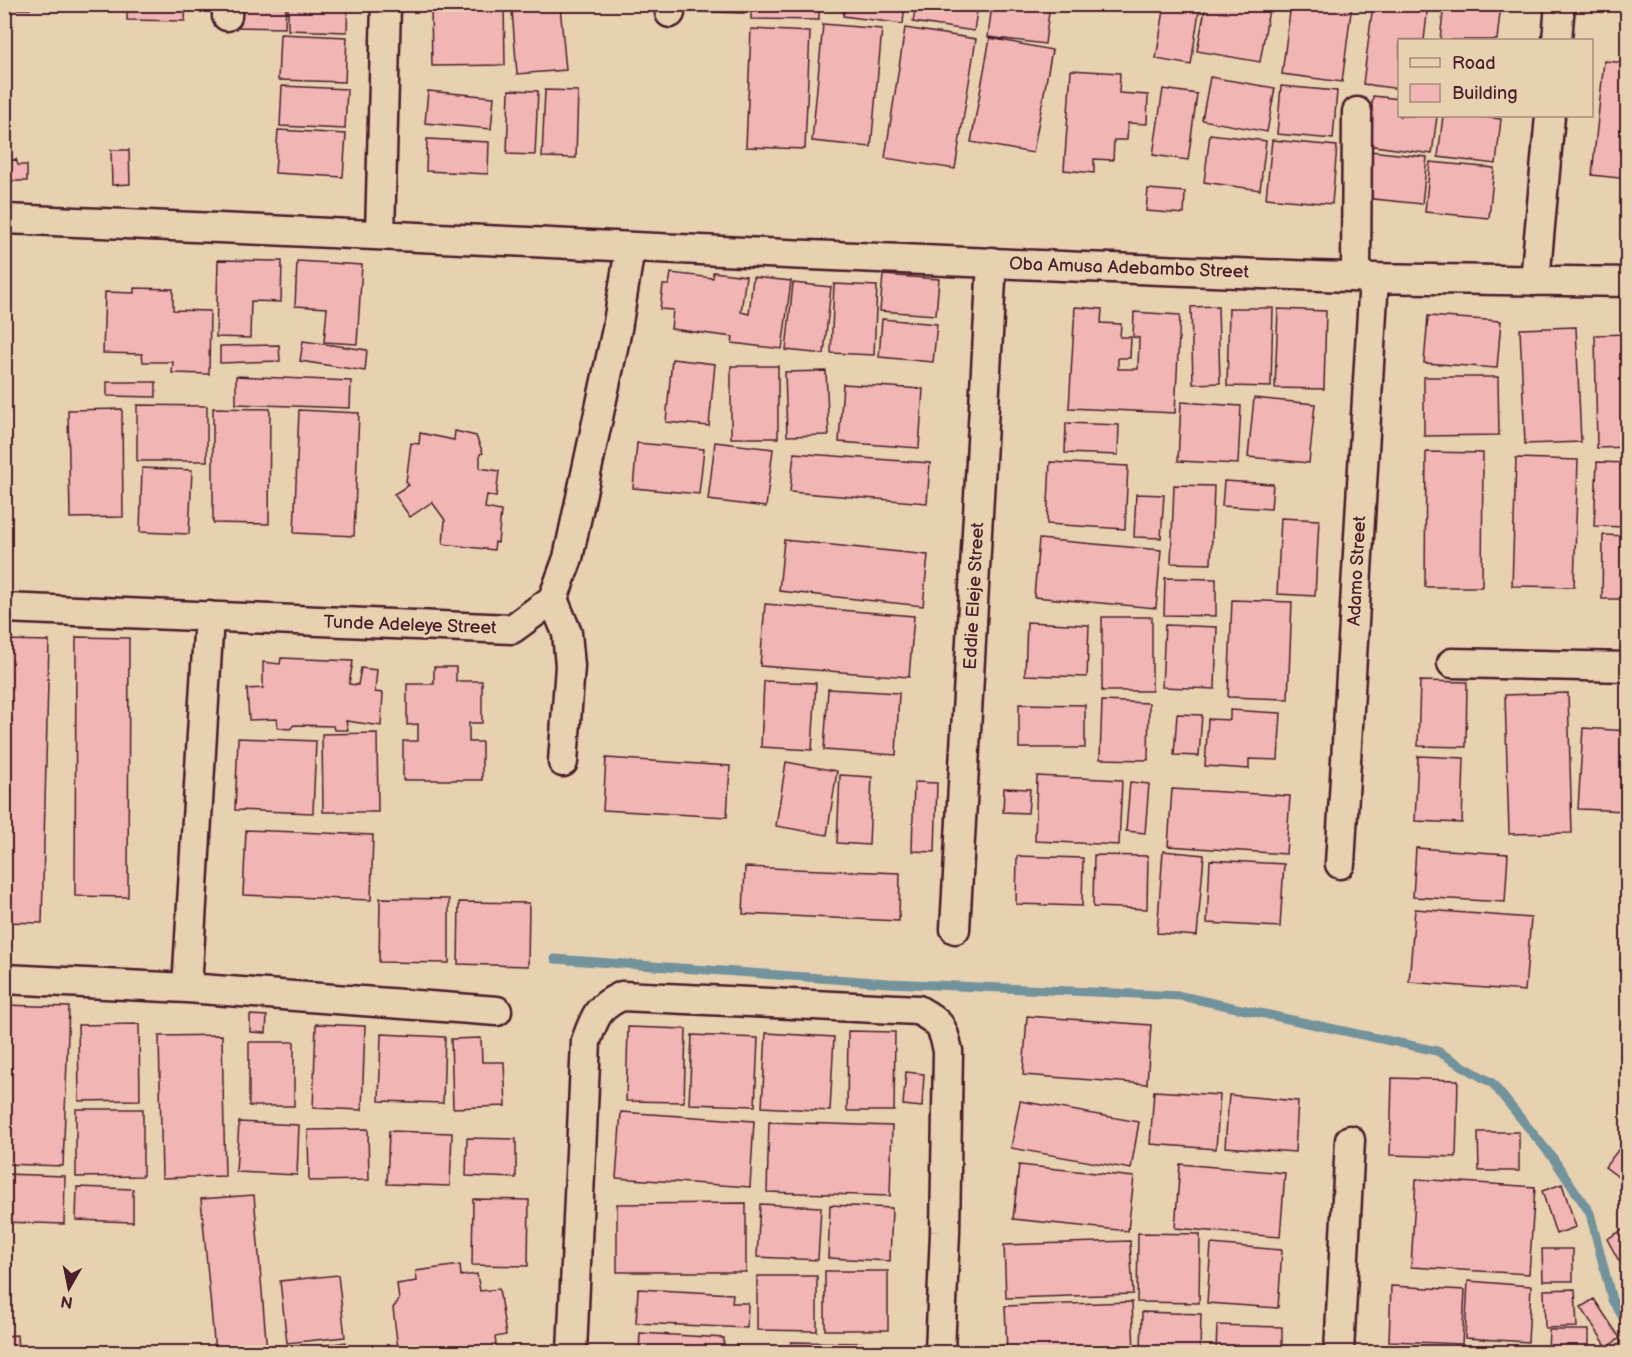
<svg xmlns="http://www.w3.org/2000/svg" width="1632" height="1357" font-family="'Balsamiq Sans',sans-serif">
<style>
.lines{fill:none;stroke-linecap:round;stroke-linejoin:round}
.stream{stroke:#72929c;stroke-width:9}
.building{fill:#f1b5b3;stroke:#4a1f2b;stroke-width:1.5}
.minor-casing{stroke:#4a1f2b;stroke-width:33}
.minor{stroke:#e8d1b1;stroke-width:28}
.labels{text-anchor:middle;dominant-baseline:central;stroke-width:6;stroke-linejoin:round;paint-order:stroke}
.street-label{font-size:18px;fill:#4a1f2b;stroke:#e8d1b1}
</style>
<rect width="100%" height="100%" fill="#e8d1b1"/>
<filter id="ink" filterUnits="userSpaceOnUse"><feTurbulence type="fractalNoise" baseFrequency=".0167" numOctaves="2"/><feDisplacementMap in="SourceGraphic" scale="12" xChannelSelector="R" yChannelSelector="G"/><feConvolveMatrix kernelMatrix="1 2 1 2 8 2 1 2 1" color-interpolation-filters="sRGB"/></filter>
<g filter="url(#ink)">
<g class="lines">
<!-- stream -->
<path class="stream" d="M555,959L889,983L1181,996L1437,1051L1492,1083L1553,1158L1590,1213L1612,1300L1628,1325"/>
</g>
<!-- building -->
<path class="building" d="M4,4H30V9H4Z
M127,4H186L185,21L127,20Z
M232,4H286L285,28L231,27Z
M288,4H348L347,32L288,30Z
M678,4H744V13L678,11Z
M751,4H819V20L751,19Z
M845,4H905L903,24L843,16Z
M916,4H978L974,31L913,22Z
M992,4H1050L1045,44L988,37Z
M1165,4H1200L1191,65L1156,59Z
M1206,4H1270L1260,62L1197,51Z
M1291,4H1352L1342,82L1282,74Z
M1373,4L1428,6L1424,40H1400V89L1363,84Z
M1444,4H1501L1497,40H1440Z
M504,5L505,65L432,66L431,6Z
M560,6L566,70L517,74L512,10Z
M823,24L882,29L871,147L812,141Z
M905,28L976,39L955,169L885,158Z
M751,29L810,32L805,149L746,147Z
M280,34L347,37L345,82L278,80Z
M990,38L1052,50L1033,153L971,142Z
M1604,61L1628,63V179L1592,175Z
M1071,70L1120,73L1119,93L1148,95L1147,124L1128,123L1127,140H1114L1113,160L1094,159V173L1064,170Z
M1210,77L1275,88L1267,132L1202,120Z
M282,86L347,89L345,129L280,126Z
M1281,86L1337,91L1333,139L1277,134Z
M1163,89L1197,94L1188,160L1153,155Z
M509,90L538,91L535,155L507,154Z
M545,90L578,91L576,158L542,157Z
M428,91L494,97L491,129L425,123Z
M1373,96L1400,99V116H1437L1432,154L1367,145Z
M1443,116H1475L1501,119L1496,164L1438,157Z
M278,130L346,134L343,177L275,173Z
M1210,134L1266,141L1260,190L1204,182Z
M427,139L489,142L488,174L426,171Z
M1272,140L1337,146L1332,204L1266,198Z
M111,150H129L130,184L112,185Z
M1369,151L1427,157L1422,204L1364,198Z
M16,159L18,165H27V181H12L5,163Z
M1430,162L1494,168L1489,218L1425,212Z
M1148,189L1185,192L1184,214L1146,211Z
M218,260L282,261L281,302L251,301L250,338L216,337Z
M297,261L362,265L357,344L324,342L327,308L295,306Z
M713,272L746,276L741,312L749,314L753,277L791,281L782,349L732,343L733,337L671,329L673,310L660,309L663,285H669L671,273L713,278Z
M883,275L939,279L936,315L880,311Z
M793,283L831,287L824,354L786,350Z
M834,284L877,286L874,355L831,353Z
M134,288L173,289V310L210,311L209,374L172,373L173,362H143L142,354L103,353L105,292L134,293Z
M1218,306L1220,383L1193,384L1191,307Z
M1075,307L1102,309L1101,323L1121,324L1120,337H1131L1130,358H1118V369H1138L1139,338L1133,337L1134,312L1180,315L1175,413L1069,408Z
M1229,308H1273L1271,387L1227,386Z
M1278,309L1326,311L1324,389L1275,388Z
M1428,316L1501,321L1497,368L1424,363Z
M882,319L937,324L933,362L879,357Z
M1576,327L1581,442L1525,444L1520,329Z
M1628,334V447L1597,448L1595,335Z
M303,341L367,350L365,371L300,361Z
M279,345L280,361L220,363V346Z
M672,359L715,364L709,426L666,422Z
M731,366H778V438H731Z
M826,371L829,435L787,436L785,372Z
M236,376L351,381L350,408L236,404Z
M1424,377H1498L1499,435L1424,436Z
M107,382H156V397L107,396Z
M843,384L923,389L919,448L839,442Z
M1254,398L1315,404L1309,463L1248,457Z
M1181,402L1241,406L1238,464L1178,461Z
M137,405L207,406V461H137Z
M213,408L270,409L269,524L213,523Z
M122,409L123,517L70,518L68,410Z
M299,410L359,413L354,536L294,533Z
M1066,423L1119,425L1118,455L1065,453Z
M455,431L476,436L483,453L480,454V468L499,471L496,497L487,495L485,508L501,511L498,543L495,542L494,550L443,544L445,520L432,502L410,517L394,494L409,485L406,482L411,443L419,444L420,433L454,440Z
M715,442L773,449L766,507L708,500Z
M637,443L704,449L699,494L633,488Z
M1426,452L1483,453L1482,587H1425Z
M794,453L930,463L927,503L790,492Z
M1516,458L1578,460L1574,587L1512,586Z
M1050,462L1128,466L1125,529L1047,524Z
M1597,462L1628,463V527L1594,526Z
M142,468L192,470L189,534L140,532Z
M1224,481L1273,484L1271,509L1222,506Z
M1174,485L1214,486L1211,564L1171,563Z
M1136,494L1164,495L1161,538L1134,537Z
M1281,518L1319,520L1315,596L1277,594Z
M1603,535L1628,536V599H1602Z
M1039,539L1161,550L1156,608L1034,597Z
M784,540L928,555L923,606L779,591Z
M1165,578L1216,579V616L1164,615Z
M1232,600L1292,602L1288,699L1228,697Z
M765,604L914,616L909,677L760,666Z
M1102,617H1152V691H1102Z
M1027,622L1089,625L1087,677L1025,675Z
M1165,625L1217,627L1215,689L1162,687Z
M76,637L129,638L128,897L75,896Z
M4,640L49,641L42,923L4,922Z
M281,658L353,661L349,684L358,685L361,668L377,670L375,692L383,693L381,726L346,721L348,730H334L333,726L294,725L290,729L278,728L277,719L249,720L247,689L263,688V662L280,664Z
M434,667H456V681H482V723H469V742H482V780H403V741H418V724L407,725V684H434Z
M764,681L816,683L812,750L761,747Z
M1420,681L1467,682L1466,747L1418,746Z
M828,689L899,693L896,755L824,750Z
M1568,693L1572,833L1509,834L1505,695Z
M1102,701L1149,703L1148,760L1100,759Z
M1019,704L1085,705V748H1019Z
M1230,710L1281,713L1278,760L1249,759V769L1205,766L1208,719L1230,720Z
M1177,714L1202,715L1199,756L1174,755Z
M1583,728L1628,731V811L1578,809Z
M377,733L378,812H323L322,734Z
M238,738L316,741L313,813L235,810Z
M1418,756L1464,758L1462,823L1415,821Z
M606,758L730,766L727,817L603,810Z
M786,762L837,771L827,835L776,826Z
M840,775L872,777L869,845L837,843Z
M1037,776L1122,780L1119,845L1035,841Z
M914,782L937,783L935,852L912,851Z
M1130,782L1149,784L1145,833L1126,831Z
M1004,788L1030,789L1028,813L1003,812Z
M1172,789L1290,796L1286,854L1168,846Z
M246,830L373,835L371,900L243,895Z
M1416,848L1508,854L1505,902L1413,897Z
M1163,851L1204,855L1197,936L1157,933Z
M1094,855L1148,856L1147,909L1093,907Z
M1017,856L1083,858L1082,906L1016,904Z
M1210,860L1284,864L1280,927L1207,923Z
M745,867L900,873L899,921L743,914Z
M380,898L449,899V963L379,962Z
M459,902L529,903L528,966L458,964Z
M1415,909L1531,918L1525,991L1409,982Z
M4,1005L69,1007L63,1166L4,1164Z
M250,1015L267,1016L266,1033L250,1032Z
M1027,1016L1151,1025L1147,1084L1023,1075Z
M139,1024L140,1100L79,1101L78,1025Z
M316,1024L365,1026L362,1110L313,1108Z
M628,1027L686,1029L684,1102L626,1101Z
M848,1031L895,1032L894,1111H847Z
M766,1033L834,1037L830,1111L762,1107Z
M381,1034L445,1037L443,1103L379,1101Z
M222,1035L225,1176L162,1178L159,1036Z
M692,1035L758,1038L755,1106L689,1104Z
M481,1038L482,1062H504L506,1106L453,1108L451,1039Z
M249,1042H294V1106H249Z
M906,1072L924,1074L922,1107L903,1105Z
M1392,1078L1458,1080L1456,1157L1390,1155Z
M1154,1091L1220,1095L1216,1149L1150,1144Z
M1229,1095L1298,1101L1295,1152L1225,1147Z
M1020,1101L1139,1122L1131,1169L1011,1148Z
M76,1109H143V1176L76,1177Z
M621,1112L754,1121L750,1187L616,1178Z
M239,1122L299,1125L297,1175L236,1172Z
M769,1122L892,1126L890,1196L767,1192Z
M368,1129L369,1180L309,1181L308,1130Z
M389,1131L452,1133L450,1186L387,1184Z
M1478,1132H1519V1171H1479Z
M1628,1137V1184L1605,1167Z
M467,1138L516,1139V1178L466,1176Z
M1180,1164L1285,1173L1280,1237L1175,1228Z
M1019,1165L1134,1177L1128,1231L1013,1219Z
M4,1174L65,1176L64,1224L4,1222Z
M1416,1179L1535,1187L1529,1274L1411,1267Z
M1562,1184L1576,1227L1556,1234L1542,1191Z
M77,1187L133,1189V1222L76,1220Z
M254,1195L267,1352H215L201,1199Z
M473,1199L529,1200L528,1266L472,1265Z
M746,1203V1272H617V1204Z
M760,1204L821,1207L818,1260L757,1257Z
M830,1205L892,1208L890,1261L828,1258Z
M1624,1229L1628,1234V1256L1619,1261L1607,1239Z
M1138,1233L1200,1234L1199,1303L1137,1302Z
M1130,1241L1133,1294L1006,1298L1004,1245Z
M1211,1244L1282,1250L1278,1308L1207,1303Z
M1542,1249H1573V1281H1543Z
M460,1265L461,1276L477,1274L480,1291L499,1289L506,1335L495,1337L497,1352H416L415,1347L398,1349L393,1308L399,1300L397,1284L417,1281L416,1271Z
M825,1271H888V1330H825Z
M338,1275L345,1337L287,1343L280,1281Z
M757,1276H817V1331L757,1330Z
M1468,1281L1531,1286L1528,1342L1465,1338Z
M1391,1286L1465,1290L1462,1344L1389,1341Z
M638,1289L733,1294L732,1303H748L747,1328L636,1323Z
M1575,1289L1577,1327L1545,1328L1544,1290Z
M1594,1299L1620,1338L1607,1347L1581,1307Z
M1132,1302L1134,1352H1007L1005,1306Z
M1142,1312L1201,1314L1200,1352H1141Z
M1217,1325L1282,1327V1352H1216Z
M1549,1330H1589V1352H1548Z
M640,1333L724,1338L723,1352H639Z
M17,1335L18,1352H4V1336Z
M346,1342L347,1352H291V1350Z
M791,1342L862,1343V1352H790Z
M1387,1346L1466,1352H1386Z"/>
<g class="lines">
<!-- minor casing -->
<g class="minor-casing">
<path id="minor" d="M669,4L670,13
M227,16L228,4
M1557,40L1560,4
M4,219C461,237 918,263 1375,278C1459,280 1543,281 1628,282
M380,234L386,4
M1356,277L1357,112
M1535,281L1550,116
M553,599L567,633L570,666L563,762
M4,608L512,629L553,599L568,558L617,329L630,248
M1452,663L1628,667
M1340,864L1374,278
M955,929L992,262
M4,979L187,988L497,1011
M187,988L209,616
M572,1352L586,1041C595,1017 597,1007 622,996L918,1010C940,1022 943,1026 948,1051L945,1232L940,1352
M1339,1352L1350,1140"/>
</g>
<!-- minor -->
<use href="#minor" class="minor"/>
</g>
</g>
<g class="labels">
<!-- street labels -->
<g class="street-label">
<text transform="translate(1129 268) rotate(2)">Oba Amusa Adebambo Street</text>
<text transform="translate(1357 571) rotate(-87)">Adamo Street</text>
<text transform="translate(974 596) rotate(-87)">Eddie Eleje Street</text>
<text transform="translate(410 625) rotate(2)">Tunde Adeleye Street</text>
</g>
</g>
<!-- margin -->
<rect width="1632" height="1357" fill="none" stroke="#e8d1b1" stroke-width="24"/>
<rect x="12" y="12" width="1608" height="1333" fill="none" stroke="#4a1f2b" stroke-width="2" filter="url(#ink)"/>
<!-- legend -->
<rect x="1398" y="39" width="195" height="78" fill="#e8d1b1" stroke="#a98a7b" stroke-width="1.5"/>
<rect x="1410" y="58" width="30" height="9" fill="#e8d1b1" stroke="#a98a7b" stroke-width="1.5"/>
<text x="1452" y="69" font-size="18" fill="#4a1f2b">Road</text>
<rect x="1410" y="84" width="30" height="18" fill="#f1b5b3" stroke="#a98a7b" stroke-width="1.5"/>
<text x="1452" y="99" font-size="18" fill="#4a1f2b">Building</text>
<!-- north arrow -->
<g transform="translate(69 1288) rotate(189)" stroke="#e8d1b1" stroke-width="4.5" paint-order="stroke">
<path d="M0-4.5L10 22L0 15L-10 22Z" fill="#4a1f2b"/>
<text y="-9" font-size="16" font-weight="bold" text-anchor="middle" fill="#4a1f2b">N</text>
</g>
</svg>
